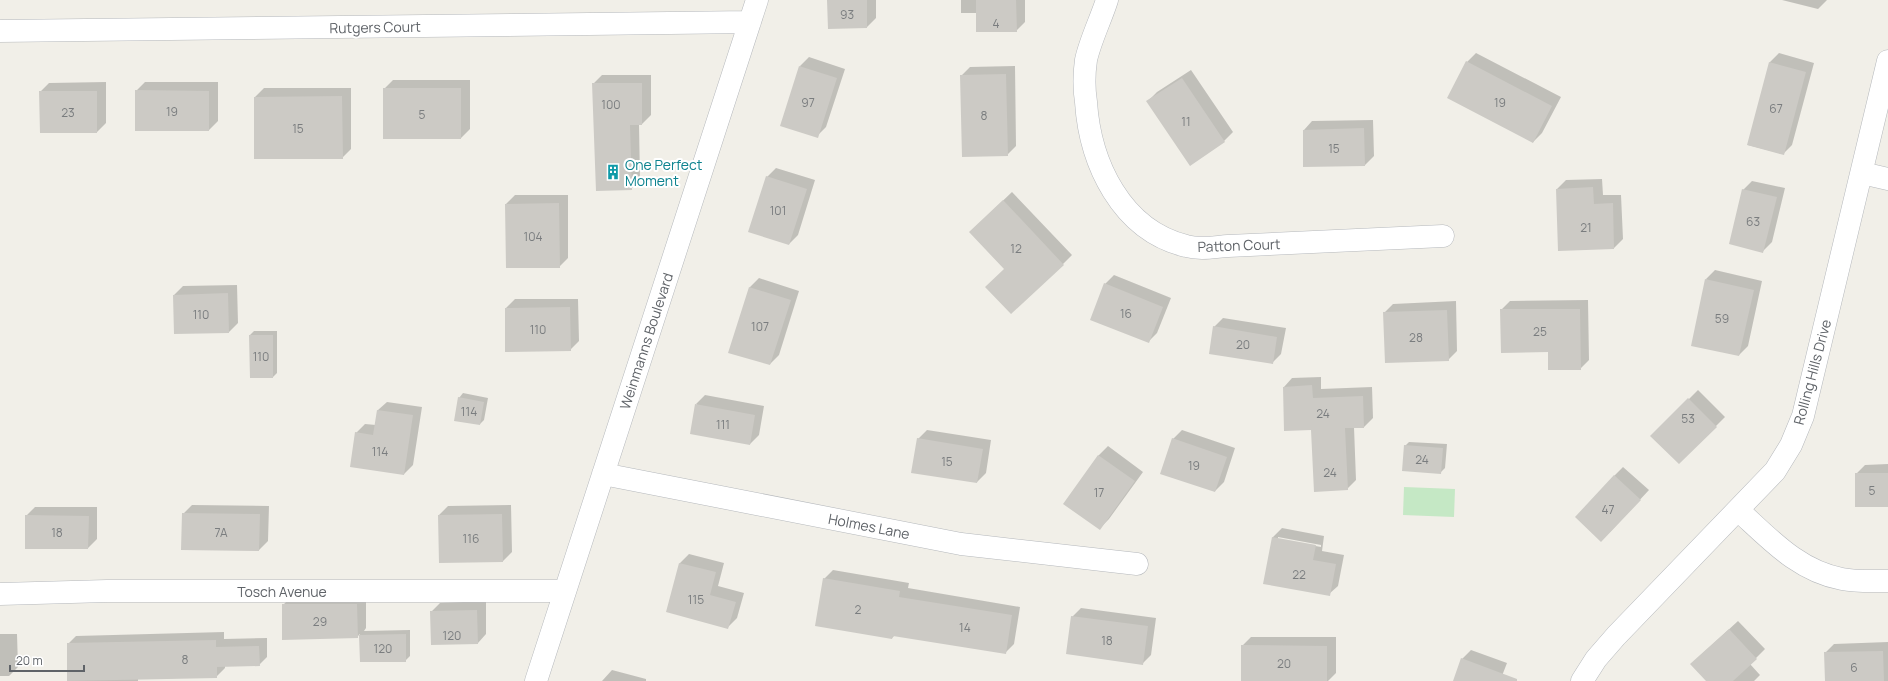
<svg xmlns="http://www.w3.org/2000/svg" width="1888" height="681" font-family="Manrope,sans-serif">
<style>
.green{fill:#c5e8c5}
.shadow{fill:#0003;fill-rule:evenodd}
.building{fill:#cccac5}
.lines{fill:none;stroke-linecap:round;stroke-linejoin:round}
.minor-casing{stroke:#b5b8bc;stroke-width:23}
.minor{stroke:#fff;stroke-width:22}
.labels{text-anchor:middle;dominant-baseline:central;stroke-width:4;stroke-linejoin:round;paint-order:stroke}
.number-label{font-size:12px;fill:#7a7d7f}
.street-label{font-size:14px;fill:#5f6368;stroke:#fff}
.culture-label{font-size:14px;fill:#0d838f;stroke:#fff;text-anchor:start}
</style>
<rect width="100%" height="100%" fill="#f1efe8"/>
<!-- green -->
<path class="green" d="M1404,487L1455,489L1454,517L1403,515Z"/>
<!-- shadow -->
<path class="shadow" d="M828,0H876V18L867,27Z
M961,0H1025V22L1016,31L977,13H961Z
M1782,0H1827L1818,9Z
M1476,53L1561,97L1542,133L1533,142L1467,62Z
M1779,53L1814,63L1792,145L1783,154L1748,145L1770,62Z
M809,57L845,69L826,127L817,136L800,66Z
M1015,66L1016,146L1007,155L961,76L970,67Z
M1191,70L1233,132L1224,141L1190,164L1148,101L1157,92Z
M602,75H651V115L642,124H639L640,180L631,189L593,84Z
M393,80H470V129L461,138L384,89Z
M106,82V123L97,132L40,92L49,83Z
M145,82H218V121L209,130L136,91Z
M264,88H351V149L342,158L255,97Z
M1373,120L1374,156L1365,165L1304,130L1312,121Z
M776,168L815,180L798,235L789,244L767,177Z
M1602,179L1603,195H1621L1623,239L1614,248L1557,189L1566,180Z
M1752,181L1785,188L1772,242L1763,251L1743,190Z
M1012,192L1072,255L1063,264L1005,269L970,232Z
M515,195H568V258L559,267L506,204Z
M1715,270L1762,281L1748,346L1739,355L1706,279Z
M1114,275L1171,298L1157,333L1148,342L1105,284Z
M759,278L799,291L779,355L770,364L730,352L750,287Z
M237,285L238,323L229,332L174,295L183,286Z
M515,299H578L579,341L570,350L506,308Z
M1588,300L1589,360L1580,369L1549,351L1501,310L1510,301Z
M1456,301L1457,351L1448,360L1384,313L1393,304Z
M1223,318L1286,328L1281,354L1272,363L1214,327Z
M254,331H277V373L273,377H251L250,335Z
M1321,377V389L1372,387L1373,418L1364,427H1354L1356,480L1347,489L1312,429L1285,430L1284,387L1292,378Z
M1698,390L1725,417L1679,463L1652,436Z
M463,393L488,398L484,420L480,424L459,398Z
M705,395L764,406L759,435L750,444L696,404Z
M387,402L422,407L413,465L404,474L356,433L365,424L376,425L378,410Z
M927,430L991,440L986,473L977,482L918,439Z
M1182,430L1235,448L1224,482L1215,491L1173,439Z
M1409,442L1447,444L1445,468L1441,472L1405,446Z
M1108,446L1143,472L1109,519L1100,528L1065,503L1099,455Z
M1888,464V506L1856,474L1865,465Z
M1623,467L1649,490L1610,532L1614,476Z
M192,505L269,506L268,541L259,550L183,514Z
M511,505L512,552L503,561L439,515L448,506Z
M35,507H97V539L88,548L26,516Z
M1282,528L1324,536L1322,551L1344,555L1338,586L1329,594L1264,583L1273,537ZM1278,537L1321,545V547L1278,539Z
M689,554L724,563L718,586L744,593L737,618L728,627L667,611L680,563Z
M833,570L909,583L908,588L1020,607L1014,644L1005,653L895,635L892,638L824,579Z
M366,595V628L364,631L410,630V656L406,660L361,661L360,634L357,637L283,605L292,596Z
M486,601V634L478,643L431,612L440,603Z
M1081,608L1156,618L1151,655L1142,664L1072,617Z
M1738,621L1765,649L1750,664L1760,675L1754,681H1708L1701,655Z
M224,632V639L267,638V657L259,665L225,666V668L216,677L138,679V681H68V644L76,636Z
M0,634H17L18,667L9,676H0Z
M1251,637H1336V673L1328,681H1242V646Z
M1888,642V681H1826L1825,653L1834,644Z
M1471,650L1507,663L1500,681H1454L1462,659Z
M612,670L646,679V681H602Z"/>
<!-- building -->
<path class="building" d="M827,0H867V28L828,29Z
M976,0H1016L1017,32H976Z
M1466,61L1552,106L1533,143L1447,98Z
M1769,62L1806,72L1784,155L1747,145Z
M799,66L837,78L818,138L780,126Z
M1006,74L1008,156L962,157L960,75Z
M1182,78L1225,142L1190,166L1146,101Z
M592,83H642V125H630L632,190L596,191Z
M383,88H461V139H383Z
M135,90L209,91V131H135Z
M39,91H97V133H40Z
M342,96L343,159H254V97Z
M1364,128L1365,166L1303,167V130Z
M766,176L807,189L789,245L748,232Z
M1593,187L1594,204L1613,203L1614,249L1558,251L1556,189Z
M1742,189L1777,197L1763,253L1729,244Z
M1003,200L1064,265L1011,314L985,287L1004,269L969,232Z
M559,203L560,268H506L505,204Z
M1705,279L1754,290L1739,356L1691,346Z
M1104,283L1163,307L1149,343L1090,320Z
M749,287L791,300L770,365L728,353Z
M228,293L229,333L174,334L173,295Z
M570,307L571,351L505,352V308Z
M1500,309H1580L1581,370H1548V352L1501,353Z
M1447,310L1449,361L1385,363L1383,312Z
M1213,326L1277,337L1273,364L1209,354Z
M249,335H273V378H250Z
M1312,385L1313,398L1363,396L1364,428H1345L1348,490L1314,492L1311,430L1284,431L1283,387Z
M458,397L484,402L480,425L454,421Z
M1688,398L1717,427L1679,464L1650,436Z
M695,404L755,415L750,445L690,434Z
M377,410L413,415L404,475L350,467L355,432L373,435Z
M917,438L983,449L977,483L911,473Z
M1172,438L1227,457L1215,492L1160,474Z
M1404,445L1443,448L1441,474L1402,471Z
M1098,455L1135,481L1100,530L1063,504Z
M1855,473H1888V507H1855Z
M1614,475L1641,500L1601,542L1575,517Z
M182,513L260,514L259,551L181,550Z
M502,514L503,562L439,563L438,515Z
M25,515L89,516L88,549H25Z
M1272,537L1316,545L1313,560L1336,564L1330,596L1263,584Z
M679,563L716,572L710,595L736,602L728,629L666,612Z
M823,578L900,591L899,597L1012,615L1006,654L893,636L892,639L815,626Z
M282,604H357L358,638L282,640Z
M477,610L478,644L431,645L430,611Z
M1071,616L1148,626L1143,665L1066,654Z
M1729,629L1757,659L1733,681H1706L1690,664Z
M406,634V662H360L359,635Z
M216,640V647L259,646L260,666L217,667V678L67,681V643Z
M1241,645L1327,646V681H1241Z
M1883,651L1884,681H1825L1824,652Z
M1461,658L1517,679V681H1453Z"/>
<g class="lines">
<!-- minor casing -->
<g class="minor-casing">
<path id="minor" d="M1107,0C1101,19 1090,41 1086,60C1084,74 1084,89 1086,102C1090,163 1121,230 1186,246C1200,250 1214,247 1228,246L1443,236
M0,31L750,22
M1862,173L1888,179
M603,474L961,544L1137,564
M1738,510C1769,538 1798,571 1842,579C1857,582 1873,581 1888,581
M0,594L107,591H565
M536,681L757,0
M1582,681L1596,659L1616,636L1775,471L1791,445L1803,416L1888,61"/>
</g>
<!-- minor -->
<use href="#minor" class="minor"/>
</g>
<!-- icons -->
<defs>
<g id="building-bare" transform="scale(1.2)"><path d="M-4-6H4V6H1V3H-1V6H-4ZM-2.5-4.3h1.7v1.8h-1.7ZM.8-4.3h1.7v1.8H.8ZM-2.5-1h1.7V.8h-1.7ZM.8-1h1.7V.8H.8Z" fill="#0f9aa8" stroke="#fff" stroke-width="2.5" paint-order="stroke"/></g>
</defs>
<g fill-rule="evenodd">
<use href="#building-bare" x="613" y="172"/>
</g>
<g class="labels">
<!-- number labels -->
<g class="number-label">
<text x="847" y="14">93</text>
<text x="996" y="23">4</text>
<text x="808" y="102">97</text>
<text x="1500" y="102">19</text>
<text x="611" y="104">100</text>
<text x="1776" y="108">67</text>
<text x="172" y="111">19</text>
<text x="68" y="112">23</text>
<text x="422" y="114">5</text>
<text x="984" y="115">8</text>
<text x="1186" y="121">11</text>
<text x="298" y="128">15</text>
<text x="1334" y="148">15</text>
<text x="778" y="210">101</text>
<text x="1753" y="221">63</text>
<text x="1586" y="227">21</text>
<text x="533" y="236">104</text>
<text x="1016" y="248">12</text>
<text x="1126" y="313">16</text>
<text x="201" y="314">110</text>
<text x="1722" y="318">59</text>
<text x="760" y="326">107</text>
<text x="538" y="329">110</text>
<text x="1540" y="331">25</text>
<text x="1416" y="337">28</text>
<text x="1243" y="344">20</text>
<text x="261" y="356">110</text>
<text x="469" y="411">114</text>
<text x="1323" y="413">24</text>
<text x="1688" y="418">53</text>
<text x="723" y="424">111</text>
<text x="380" y="451">114</text>
<text x="1422" y="459">24</text>
<text x="947" y="461">15</text>
<text x="1194" y="465">19</text>
<text x="1330" y="472">24</text>
<text x="1872" y="490">5</text>
<text x="1099" y="492">17</text>
<text x="1608" y="509">47</text>
<text x="57" y="532">18</text>
<text x="221" y="532">7A</text>
<text x="471" y="538">116</text>
<text x="1299" y="574">22</text>
<text x="696" y="599">115</text>
<text x="858" y="609">2</text>
<text x="320" y="621">29</text>
<text x="965" y="627">14</text>
<text x="452" y="635">120</text>
<text x="1107" y="640">18</text>
<text x="383" y="648">120</text>
<text x="185" y="659">8</text>
<text x="1284" y="663">20</text>
<text x="1854" y="667">6</text>
</g>
<!-- street labels -->
<g class="street-label">
<text transform="translate(375 27) rotate(-1)">Rutgers Court</text>
<text transform="translate(1239 245) rotate(-2)">Patton Court</text>
<text transform="translate(646 341) rotate(-72)">Weinmanns Boulevard</text>
<text transform="translate(1812 372) rotate(-75)">Rolling Hills Drive</text>
<text transform="translate(869 526) rotate(11)">Holmes Lane</text>
<text x="282" y="591">Tosch Avenue</text>
</g>
<!-- culture labels -->
<g class="culture-label">
<text x="625" y="164">One Perfect<tspan x="625" dy="16">Moment</tspan></text>
</g>
</g>
<!-- scale -->
<path d="M10 665v6h74v-6" fill="none" stroke="#5f6368" stroke-width="2"/>
<text x="16" y="665" font-size="12" fill="#5f6368" stroke="#ffffff" stroke-width="3" paint-order="stroke">20 m</text>
</svg>
